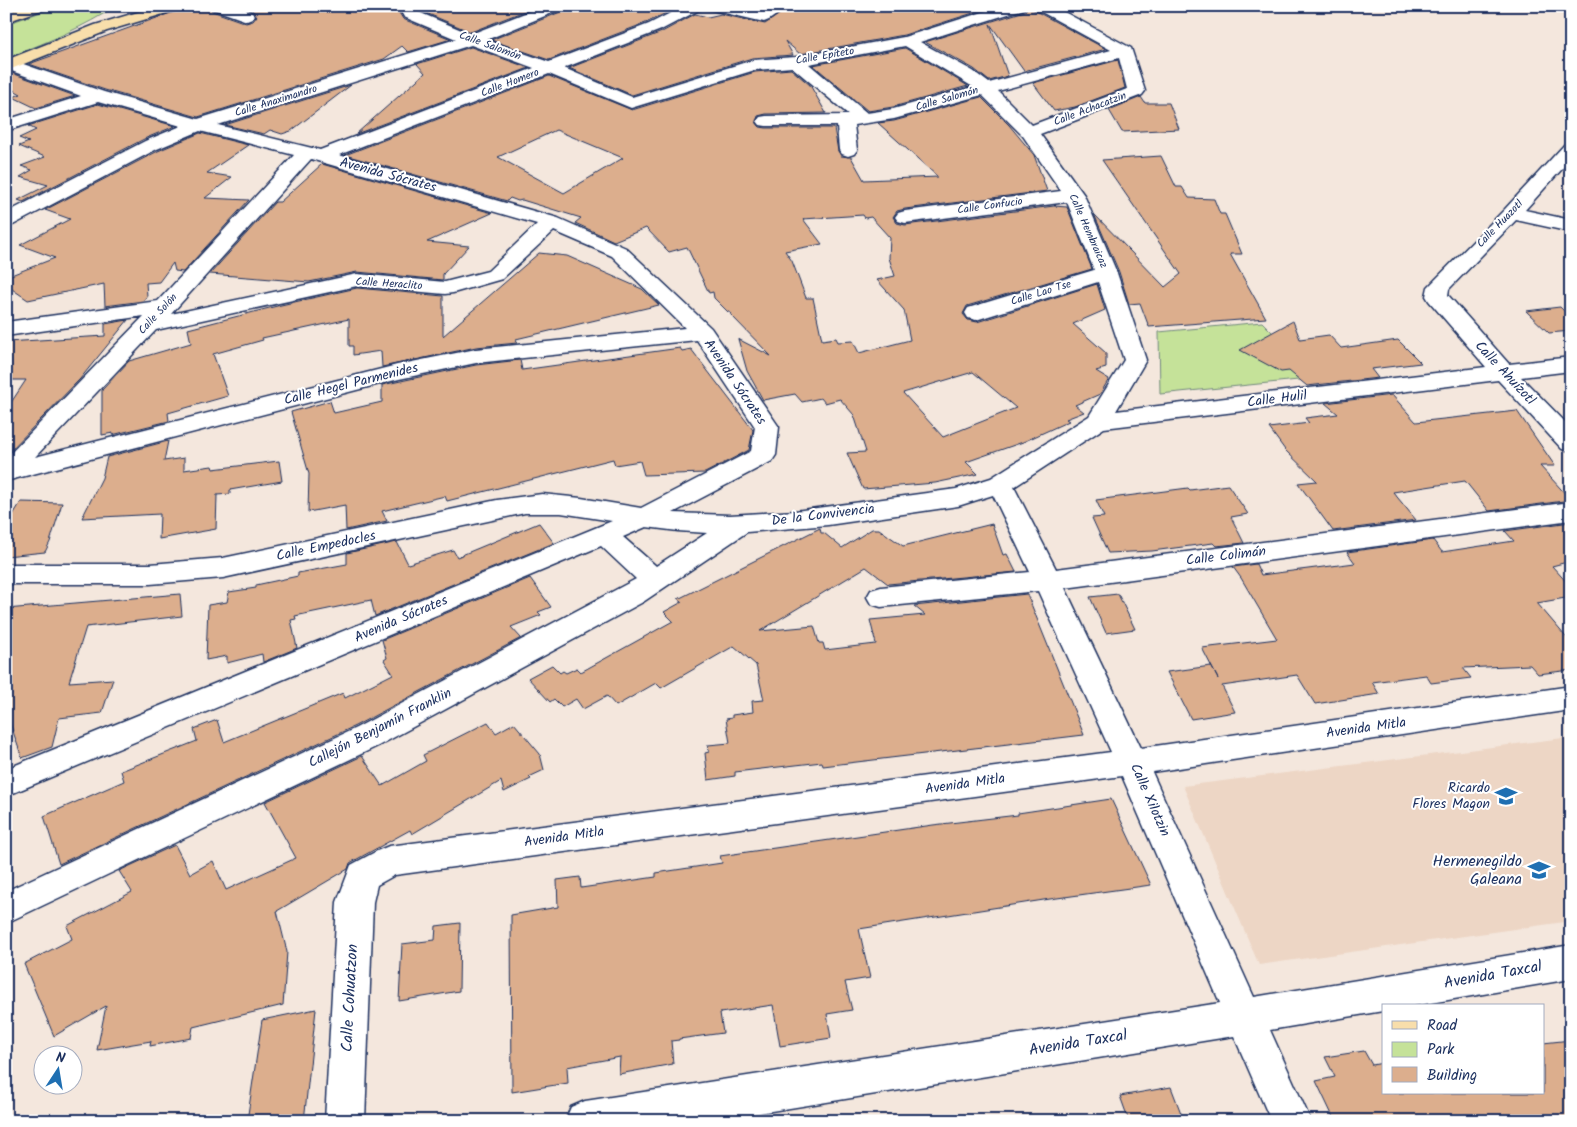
<svg xmlns="http://www.w3.org/2000/svg" width="1577" height="1127" font-family="Kalam,sans-serif">
<style>
.built{fill:#edd6c5}
.green{fill:#c5e299;stroke:#70887c}
.building{fill:#dcae8d;stroke:#1b2f5e;fill-rule:evenodd}
.lines{fill:none;stroke-linecap:round;stroke-linejoin:round}
.minor-casing{stroke:#1b2f5e;stroke-width:3}
.major-casing{stroke:#1b2f5e;stroke-width:3}
.minor{fill:#fff;fill-rule:evenodd}
.major{fill:#f8deab;fill-rule:evenodd}
.labels{text-anchor:middle;dominant-baseline:central;stroke-width:4;stroke-linejoin:round;paint-order:stroke}
.far-street-label{font-size:11px;fill:#1b2f5e;stroke:#fff}
.street-label{font-size:14px;fill:#1b2f5e;stroke:#fff}
.poi-label{font-size:14px;fill:#1b2f5e;stroke:#fff;text-anchor:end}
.near-poi-label{font-size:16px;fill:#1b2f5e;stroke:#fff;text-anchor:end}
.near-street-label{font-size:16px;fill:#1b2f5e;stroke:#fff}
</style>
<rect width="100%" height="100%" fill="#f4e7dd"/>
<filter id="ink" filterUnits="userSpaceOnUse"><feTurbulence type="fractalNoise" baseFrequency=".02" numOctaves="2"/><feDisplacementMap in="SourceGraphic" scale="10" xChannelSelector="R" yChannelSelector="G"/><feConvolveMatrix kernelMatrix="1 2 1 2 8 2 1 2 1" color-interpolation-filters="sRGB"/></filter>
<g filter="url(#ink)">
<!-- built -->
<path class="built" d="M1571,737V921L1259,965L1183,786Z"/>
<!-- green -->
<path class="green" d="M59,6H116C84,27 50,41 14,55L6,52V24Z
M1262,322L1318,378L1160,394L1159,332Z"/>
<!-- building -->
<path class="building" d="M190,6H209L212,11L246,23L253,21L257,16L252,10L243,6H400L398,11L403,19L451,39L408,52L402,46L384,59L198,117L105,90L29,64Z
M422,6H537L471,32L419,10Z
M566,6H663L674,9L648,22L549,60L491,40L563,11Z
M791,6H995L904,35L800,54L785,41L793,55L752,58L632,95L569,68L662,32L695,14L708,17L721,14L765,24Z
M1028,7L1106,49L1024,71L990,24L1008,76L989,81L974,69L925,42L1025,11Z
M471,47L529,68L356,134L425,73L417,64Z
M905,48L968,86L893,107L868,111L813,65Z
M1118,60L1125,88L1075,107L1054,111L1033,83Z
M791,69L810,85L826,113L766,114L758,116L756,122L760,127L766,128H834L838,151L841,156L851,157L864,180L938,177L878,123L894,121L981,97L1009,125L1034,155L1047,191L905,209L897,211L893,217L897,223L905,225L1054,206L1067,207L1092,269L967,306L963,314L968,320L977,322L1097,284L1105,310L1073,324L1106,353V368L1096,371L1109,379L1100,394L1075,405L1084,412L1066,419L1069,421L1023,442L966,462L978,474L935,483L863,489L847,453L866,452L854,415L840,399L825,403L821,398L802,402L795,394L763,400L747,371L738,339L771,356L731,315L730,312H728L714,298L713,292L709,293L687,247L669,252L646,228L614,241L575,223L581,218L522,200L518,201L510,198L507,201L345,155L549,76L632,110L755,72ZM556,130L623,158L564,193L498,157ZM863,215L865,218L871,217L890,238L889,258L895,276L877,280L904,310L910,340L859,353L853,341L838,342L836,338L822,340L813,298H806L792,261L785,251L822,244L803,219ZM973,372L1016,408L943,437L903,393Z
M9,72L75,96L36,108L13,97L21,94L6,86V73Z
M351,85L291,131L282,134L270,130L264,134L225,125Z
M1141,97L1145,103H1169L1179,129L1122,132L1109,110Z
M98,104L175,126L144,139L23,202L18,200L48,185L20,177L32,170L21,166L45,157L19,146L29,142L19,138L36,130L28,126Z
M200,133L248,145L207,173L232,177L205,198L249,200L183,272L175,271L173,263L159,282L146,283L147,296L143,301L105,306L104,284L28,300L6,285V277L55,258L20,245L70,219L45,210L158,151Z
M1161,156L1176,187H1182L1189,198L1214,199L1220,214H1225L1242,254H1230L1266,318L1149,327L1140,303L1129,304L1119,272L1094,214L1165,287L1181,274L1102,160Z
M322,164L492,213L427,242L469,246L443,274V280L357,272L309,282L210,274L275,202H280Z
M539,253L567,256L642,289L659,305L516,339L517,343L476,347L382,367L381,351L353,355V346H349V319L262,338L263,340L213,354L228,396L168,413L169,421L112,435L113,433L102,435V390L129,361L191,343L188,329L281,305L357,288L443,296V336Z
M1560,307L1571,318V331L1549,333L1526,311Z
M128,320L80,379L6,455V410L26,380H6V342L105,336V324Z
M1293,321L1300,339L1329,335L1341,348L1398,340L1421,363L1371,369L1378,378L1307,386L1289,371L1281,372L1240,350Z
M680,348L682,351L691,349L753,430L749,450L705,473L644,475L640,461L615,465L613,459L447,501L445,496L382,511L387,521L346,530L345,505L308,512L309,474L291,412L330,401L334,413L382,402V385L476,365L520,360L522,370Z
M1392,395L1416,422L1517,411L1555,466H1540L1571,500L1489,511L1465,481L1393,492L1416,520L1333,531L1298,483L1317,481L1285,450L1269,428L1309,423L1305,418L1338,414L1325,403Z
M168,441L164,461L184,458V470L212,466L213,469L279,461L282,481L230,490V494L217,495L216,529L159,539L160,514L82,518L102,478L107,457Z
M1228,485L1248,514L1231,517L1244,543L1216,546L1213,543L1152,551L1108,553L1092,518L1104,517L1096,500L1188,488L1190,490Z
M21,502L62,503L50,542L45,552L6,556V526Z
M1571,522V561L1552,566L1571,587V597L1537,603L1571,643V670L1538,674L1530,665L1463,668L1471,678L1431,683L1426,675L1372,682L1379,694L1315,704L1297,675L1222,686L1235,712L1191,719L1167,672L1211,666L1218,679L1202,648L1277,639L1241,578L1233,567L1256,564L1261,575L1355,563L1347,552L1433,540L1442,552L1514,541L1505,531Z
M539,523L554,543L375,616L371,600L295,616L296,619L291,620L297,648L263,662L262,654L227,663V656L206,660L208,605L227,602L229,592L256,588V585L298,576V573L347,564V553L397,542L408,564L453,550L457,557Z
M992,524L1003,555L1007,554L1016,572L888,584L866,567L760,631L814,626L819,643H823L825,650L876,644L870,620L925,615L914,606L1027,594L1084,735L823,766L822,762L735,772V776L708,780L705,753L709,752L708,745L730,743L726,719L732,718V715L753,712L752,701L764,700L756,665L734,646L661,688L656,683L616,706L607,696L583,709L576,699L562,707L554,699L550,702L528,678L552,665L560,673L563,671L566,673L577,668L581,672L673,621L664,612L682,602L678,599L820,528L821,533H824L842,548L872,529H879L903,546Z
M530,578L551,607L538,612L541,615L511,627L521,638L355,726L59,864L44,816L124,781L121,771L197,741L194,729L217,720L224,742L343,693L345,698L393,674L384,660L387,658L382,640Z
M180,594L182,616L86,627L69,682L113,679L102,713L59,718L52,747L22,758L6,711V609Z
M1118,594L1135,629L1106,633L1090,597Z
M488,722L496,733L514,723L540,754L544,770L529,777L531,779L504,792L501,781L412,834L410,830L350,863L348,869L277,911L287,952L283,1005L193,1027L191,1038L150,1046L151,1041L97,1050L106,1006L54,1036L24,964L72,939L67,926L132,892L119,871L175,845L190,874L213,861L226,890L296,858L265,802L362,756L382,786L426,761L423,755Z
M1111,799L1151,885L1050,899L859,929L870,978L845,982L852,1010L827,1014L831,1038L780,1046L773,1005L720,1013L723,1033L679,1039V1040L671,1041L673,1064L619,1074L620,1057L567,1067L568,1083L512,1092L511,915L558,907L557,880L580,877L581,888L656,877V873L722,863L720,856L933,825L1018,815V813Z
M460,923L459,991L399,1001L402,944L435,940L436,926Z
M316,1009L304,1121H247L262,1020Z
M1571,1040V1121H1335L1316,1081L1335,1077L1325,1057L1364,1051L1372,1065L1383,1063V1093H1543V1043Z
M1171,1087L1184,1121H1129L1120,1096Z"/>
<g class="lines">
<!-- minor casing -->
<g class="minor-casing">
<path id="minor" d="M211,6C224,6 246,4 255,16L252,19L247,21L213,9Z
M403,6H420L416,11L471,34L543,6H564L562,9L486,40L549,62L649,24L684,6H703L701,9L661,30L564,68L632,97L753,60L796,57L904,37L1002,6H1026L1024,9L920,42L973,71L989,83L1111,50L1036,9L1034,6H1053L1131,48L1145,91L1142,95L1040,134L1084,195L1117,273L1146,360L1116,411L1486,367L1429,301L1426,296L1428,287L1505,209L1565,144L1571,143V159L1525,210L1571,220V232L1516,220L1449,289L1448,295L1509,364L1571,357V371L1521,377L1571,428V451L1562,449L1498,380L1104,428L1014,487L1056,569L1571,502V520L1065,588L1141,748L1571,686V710L1152,772L1254,997L1571,945V979L1413,1006H1383V1011L1270,1030L1311,1121H1271L1234,1036L710,1121H565L571,1107L585,1101L1220,1003L1122,776L395,875L377,885L373,902L365,1121H325L337,902L351,865L377,851L389,846L1111,752L1038,591L881,607L871,604L867,597L871,590L881,587L1030,572L993,495L958,506L828,525L747,532L643,602L378,746L6,923V891L356,728L636,579L601,546L6,796V769L612,521L561,513H525L223,578L150,584H6V564H150L223,558L497,500L542,494L581,498L641,508L751,451L755,427L697,340L476,363L399,379L6,481V458L144,316L6,336V322L158,301L294,155L200,131L157,149L13,225L6,227V213L145,141L181,126L98,102L6,131V120L81,96L6,69V58L104,92L198,119L456,39L404,17L400,10ZM471,45L534,68L320,150L218,125ZM905,46L973,87L893,109L867,113L809,64ZM1119,58L1127,89L1032,125L998,91ZM792,67L849,115L766,116L760,117L757,121L760,125L766,126H837L839,150L842,154L848,156L854,154L857,150L854,125L894,119L982,95L1023,136L1061,191L905,211L898,213L895,217L898,221L905,223L1067,202L1094,270L968,308L965,313L968,318L976,320L1098,282L1124,360L1089,416L991,478L956,489L795,511L730,515L673,513L772,461L776,455L779,427L711,328L626,248L558,218L339,155L549,74L631,108L755,70ZM311,159L314,160L537,224L488,271L445,282L357,274L171,314ZM554,231L612,256L685,328L476,349L397,365L35,457L156,330L357,286L445,294L453,293L502,279ZM646,527L678,531L707,533L656,566L623,537Z
M706,6H735L762,12L771,6H789L769,20L764,22L708,9Z"/>
</g>
<!-- major casing -->
<g class="major-casing">
<path id="major" d="M23,6H46L44,9L6,22V12Z
M158,6H182L180,9L107,31L6,71V60L95,25Z"/>
</g>
<!-- minor -->
<use href="#minor" class="minor"/>
<!-- major -->
<use href="#major" class="major"/>
</g>
</g>
<!-- icons -->
<defs>
<g id="school-bare" transform="scale(1.725)"><path d="M0-5L7-2L0 1L-7-2ZM-4 1L0 2.5L4 1V4Q0 6-4 4Z" fill="#1f6fb2" stroke="#fff" stroke-width="2.5" paint-order="stroke"/></g>
</defs>
<g fill-rule="evenodd">
<use href="#school-bare" x="1506" y="796"/>
<use href="#school-bare" x="1539" y="870"/>
</g>
<g class="labels">
<!-- far-street labels -->
<g class="far-street-label">
<text transform="translate(490 46) rotate(20)">Calle Salomón</text>
<text transform="translate(825 56) rotate(-10)">Calle Epíteto</text>
<text transform="translate(510 83) rotate(-21)">Calle Homero</text>
<text transform="translate(947 99) rotate(-16)">Calle Salomón</text>
<text transform="translate(276 101) rotate(-17)">Calle Anaximandro</text>
<text transform="translate(1090 109) rotate(-21)">Calle Achacatzin</text>
<text transform="translate(990 206) rotate(-8)">Calle Confucio</text>
<text transform="translate(1500 224) rotate(-46)">Calle Huazotl</text>
<text transform="translate(1088 231) rotate(66)">Calle Hembraicaz</text>
<text transform="translate(389 284) rotate(4)">Calle Heraclito</text>
<text transform="translate(1041 293) rotate(-17)">Calle Lao Tse</text>
<text transform="translate(158 314) rotate(-47)">Calle Solón</text>
</g>
<!-- street labels -->
<g class="street-label">
<text transform="translate(388 175) rotate(15)">Avenida Sócrates</text>
<text transform="translate(1505 373) rotate(47)">Calle Ahuízotl</text>
<text transform="translate(735 382) rotate(56)">Avenida Sócrates</text>
<text transform="translate(351 384) rotate(-14)">Calle Hegel Parmenides</text>
<text transform="translate(1277 399) rotate(-7)">Calle Hulil</text>
<text transform="translate(823 515) rotate(-7)">De la Convivencia</text>
<text transform="translate(326 546) rotate(-12)">Calle Empedocles</text>
<text transform="translate(1226 556) rotate(-7)">Calle Colimán</text>
<text transform="translate(401 619) rotate(-23)">Avenida Sócrates</text>
<text transform="translate(380 728) rotate(-27)">Callejón Benjamín Franklin</text>
<text transform="translate(1366 728) rotate(-8)">Avenida Mitla</text>
<text transform="translate(965 784) rotate(-8)">Avenida Mitla</text>
<text transform="translate(1150 800) rotate(66)">Calle Xilotzin</text>
<text transform="translate(564 837) rotate(-8)">Avenida Mitla</text>
</g>
<!-- poi labels -->
<g class="poi-label">
<text x="1490" y="788">Ricardo<tspan x="1490" dy="16">Flores Magon</tspan></text>
</g>
<!-- near-poi labels -->
<g class="near-poi-label">
<text x="1522" y="861">Hermenegildo<tspan x="1522" dy="18">Galeana</tspan></text>
</g>
<!-- near-street labels -->
<g class="near-street-label">
<text transform="translate(1493 975) rotate(-10)">Avenida Taxcal</text>
<text transform="translate(350 998) rotate(-87)">Calle Cohuatzon</text>
<text transform="translate(1078 1043) rotate(-9)">Avenida Taxcal</text>
</g>
</g>
<!-- margin -->
<rect width="1577" height="1127" fill="none" stroke="#fff" stroke-width="25"/>
<rect x="12" y="12" width="1552" height="1102" fill="none" stroke="#1b2f5e" stroke-width="2" filter="url(#ink)"/>
<!-- legend -->
<rect x="1382" y="1004" width="162" height="90" fill="#ffffff" stroke="#a4acbf"/>
<rect x="1392" y="1021" width="25" height="8" fill="#f8deab" stroke="#a4acbf"/>
<text x="1427" y="1030" font-size="15" fill="#1b2f5e">Road</text>
<rect x="1392" y="1042" width="25" height="15" fill="#c5e299" stroke="#a4acbf"/>
<text x="1427" y="1054" font-size="15" fill="#1b2f5e">Park</text>
<rect x="1392" y="1067" width="25" height="15" fill="#dcae8d" stroke="#a4acbf"/>
<text x="1427" y="1080" font-size="15" fill="#1b2f5e">Building</text>
<!-- north arrow -->
<g transform="translate(58 1070) rotate(12)"><circle r="24" fill="#ffffff" stroke="#a4acbf"/>
<path d="M0-4L9 19L0 12L-9 19Z" fill="#1f6fb2"/>
<text y="-8" font-size="14" font-weight="bold" text-anchor="middle" fill="#1b2f5e">N</text>
</g>
</svg>
